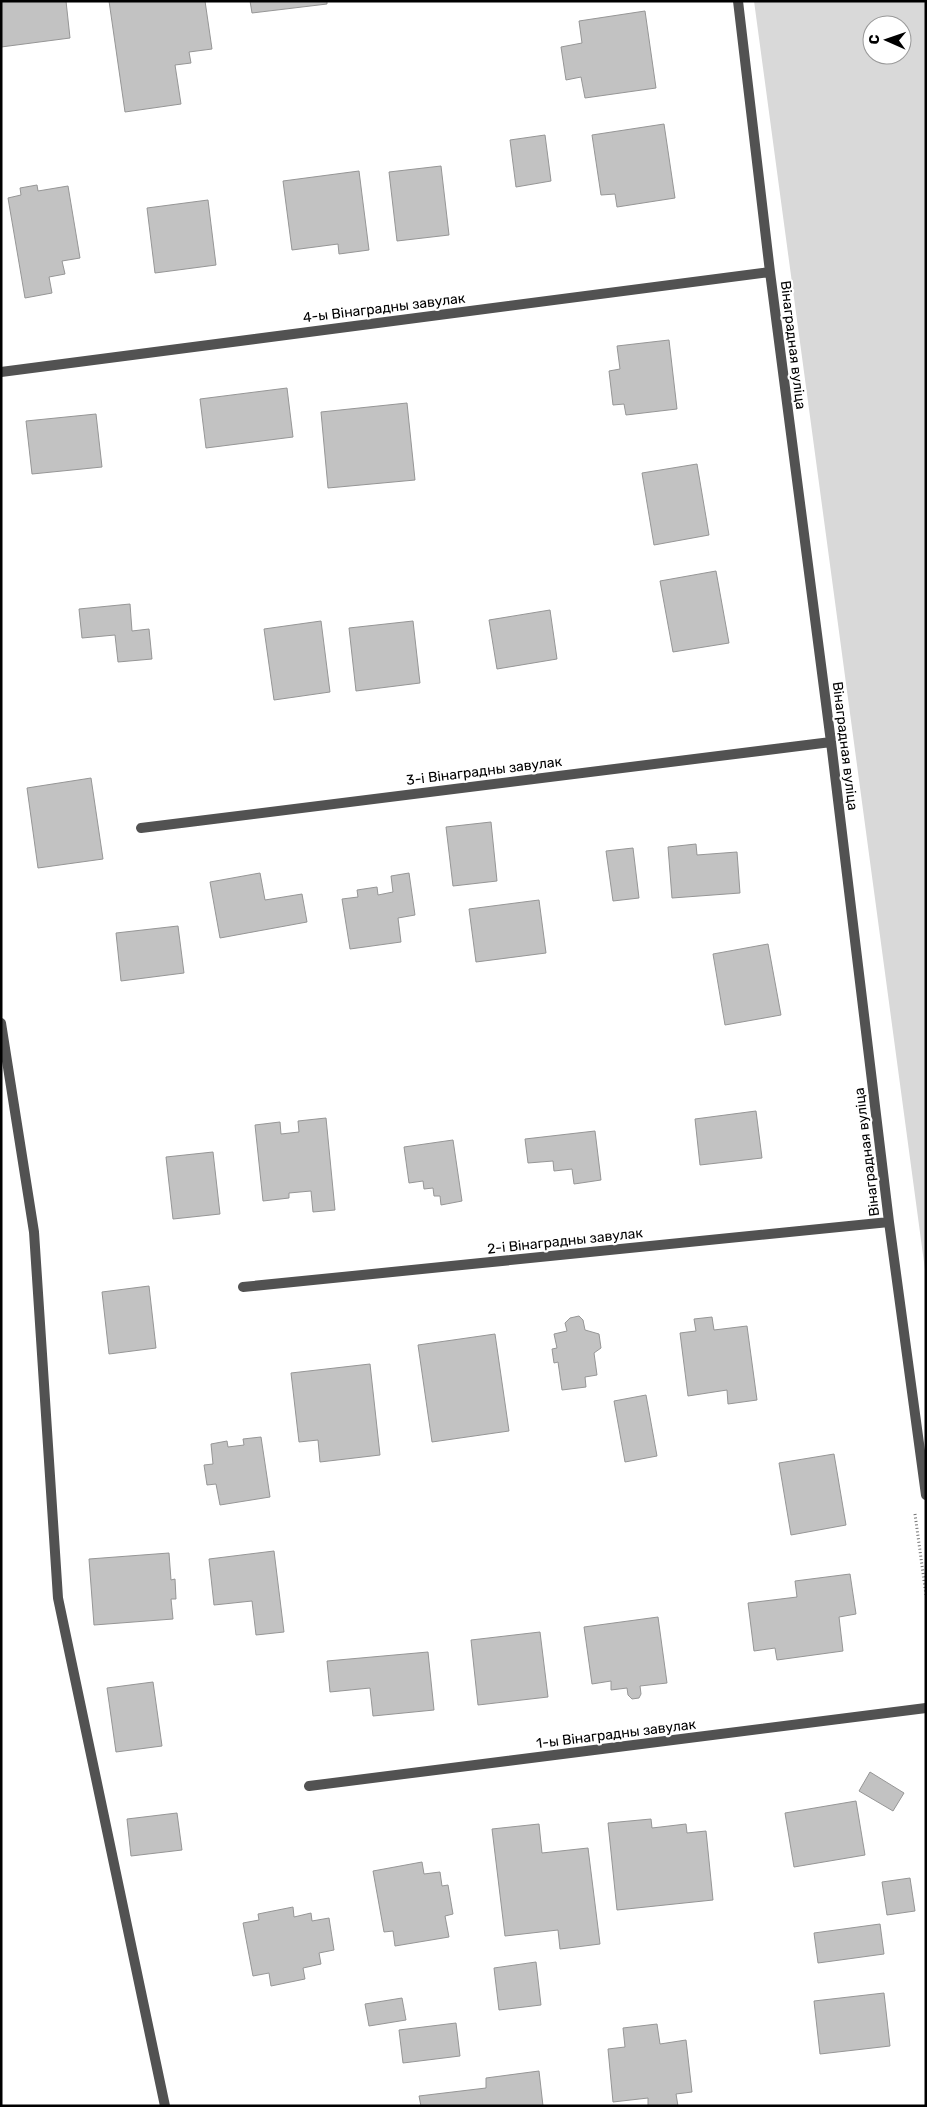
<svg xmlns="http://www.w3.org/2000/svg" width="927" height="2107" font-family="Rubik,sans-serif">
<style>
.green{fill:#d9d9d9;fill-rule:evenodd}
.building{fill:#c2c2c2;stroke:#969696}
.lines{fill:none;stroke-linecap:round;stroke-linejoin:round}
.path{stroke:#747474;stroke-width:3;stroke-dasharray:1 2.5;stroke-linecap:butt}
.service{stroke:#525252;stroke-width:10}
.minor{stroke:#525252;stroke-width:10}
.labels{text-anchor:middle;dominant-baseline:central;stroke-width:4.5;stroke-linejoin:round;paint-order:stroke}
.street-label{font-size:14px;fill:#000;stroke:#fff}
</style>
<rect width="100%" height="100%" fill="#fff"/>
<!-- green -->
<path class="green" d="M754,1H926V1277ZM872,25H902V55H872Z"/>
<!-- building -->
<path class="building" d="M1,1H66L70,38L1,47Z
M109,1H205L212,49L189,52L191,63L175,65L181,104L125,112Z
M250,1H327V4L252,13Z
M645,11L656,88L585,98L581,77L566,80L561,47L582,43L579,21Z
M664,124L675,198L617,207L615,194L601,195L592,135Z
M545,135L551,181L516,187L510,140Z
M441,166L449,235L397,241L389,172Z
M359,171L369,250L339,254L338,244L292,250L283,181Z
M37,185L38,191L68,186L80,258L62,261L65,274L49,277L52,293L25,298L8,198L21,195L20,188Z
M208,200L216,265L155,273L147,208Z
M669,340L677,409L626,415L624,404L613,405L609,371L620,369L617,346Z
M287,388L293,437L206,448L200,399Z
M407,403L415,480L328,488L321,412Z
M96,414L102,467L32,474L26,421Z
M697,464L709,535L654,545L642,473Z
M716,571L729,643L673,652L660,581Z
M130,604L132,631L149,629L152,659L118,662L115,635L82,638L79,609Z
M550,610L557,659L497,669L489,620Z
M321,621L330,692L274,700L264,629Z
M413,621L420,683L356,691L349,628Z
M91,778L103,859L38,868L27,788Z
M491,822L497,881L453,886L446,827Z
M696,844L697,855L737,852L740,893L672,898L668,847Z
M633,848L639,898L613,901L606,851Z
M260,873L265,900L302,894L307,922L220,938L210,882Z
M409,873L415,915L398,918L401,942L350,949L342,899L358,897L357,890L377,887L378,895L393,892L391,876Z
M539,900L546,953L476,962L469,909Z
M178,926L184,973L121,981L116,933Z
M768,944L781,1015L725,1025L713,954Z
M756,1111L762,1158L700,1165L695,1119Z
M326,1118L335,1210L313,1212L311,1191L289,1193V1198L263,1201L255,1125L280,1122L281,1134L299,1132L298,1121Z
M595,1131L601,1180L574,1184L572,1169L554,1171L553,1161L528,1163L525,1139Z
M453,1140L462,1201L441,1205L440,1196H434L433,1188L424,1189L423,1181L409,1183L404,1147Z
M213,1152L220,1214L173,1219L166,1157Z
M149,1286L156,1348L109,1354L102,1292Z
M579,1316L583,1320L585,1330L599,1334L601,1348L594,1353L597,1375L585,1377L586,1387L562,1390L558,1362L554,1363L552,1349L557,1348L554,1334L567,1331L565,1323L570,1318Z
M712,1317L714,1330L747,1326L757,1400L728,1404L727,1390L688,1396L680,1333L696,1331L694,1319Z
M495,1334L509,1431L432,1442L418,1345Z
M370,1364L380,1455L320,1462L318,1440L299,1442L291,1373Z
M646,1395L657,1456L625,1462L614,1401Z
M261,1437L270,1497L220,1505L216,1484L207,1485L204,1465L213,1464L211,1444L227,1441L228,1447L244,1445L243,1439Z
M834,1454L846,1525L791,1535L779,1463Z
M274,1551L284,1632L256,1635L252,1601L214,1605L209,1559Z
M169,1553L171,1580L175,1579L176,1599H171L173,1619L94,1625L89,1559Z
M850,1574L856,1614L839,1617L843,1651L777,1660L775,1648L754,1651L748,1603L797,1597L795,1581Z
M658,1617L667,1683L640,1686L641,1694L639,1698L632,1699L628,1695L627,1688L611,1690V1681L592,1684L584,1627Z
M540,1632L548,1697L478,1705L471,1640Z
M428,1652L434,1710L373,1716L370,1688L330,1692L327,1661Z
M153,1682L162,1746L116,1752L107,1688Z
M870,1772L904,1793L893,1811L859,1791Z
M856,1801L865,1855L794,1867L785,1813Z
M177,1813L182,1850L131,1856L127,1819Z
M651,1819L652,1828L686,1824L687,1833L706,1831L713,1900L617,1910L608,1823Z
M539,1824L542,1853L588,1848L600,1944L560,1949L558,1930L505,1936L492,1829Z
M422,1862L424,1874L440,1872L442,1886L448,1885L453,1914L445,1916L449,1937L395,1946L393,1931L384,1932L373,1871Z
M910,1878L915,1911L887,1915L882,1882Z
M293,1907L294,1917L311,1913L312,1921L329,1918L334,1950L319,1953L321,1964L303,1968L305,1979L271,1986L269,1973L253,1976L243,1923L259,1920L258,1914Z
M880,1924L884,1954L818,1963L814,1933Z
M536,1962L541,2005L499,2010L494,1968Z
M884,1993L890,2046L820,2054L814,2001Z
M402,1998L406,2020L369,2026L365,2004Z
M456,2023L460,2056L403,2063L399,2030Z
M657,2024L660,2044L686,2040L692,2092L676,2094L678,2106H648V2098L613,2102L608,2049L625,2047L623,2028Z
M539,2071L543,2106H421L419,2096L486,2088V2078Z"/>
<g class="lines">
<!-- path -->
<path class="path" d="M915,1514L926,1595"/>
<!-- service -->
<path class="service" d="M1,1023L34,1232L58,1598L165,2106"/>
<!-- minor -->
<path class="minor" d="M738,1L770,272L831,742L889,1222L926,1495
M1,372L770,272
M141,828L831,742
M243,1287L889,1222
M309,1786L926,1708"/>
</g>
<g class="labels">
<!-- street labels -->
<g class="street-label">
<text transform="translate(384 308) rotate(-7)">4-ы Вінаградны завулак</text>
<text transform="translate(793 345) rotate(83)">Вінаградная вуліца</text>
<text transform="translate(845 746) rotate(83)">Вінаградная вуліца</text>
<text transform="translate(484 771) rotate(-7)">3-і Вінаградны завулак</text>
<text transform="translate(867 1152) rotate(-97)">Вінаградная вуліца</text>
<text transform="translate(565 1241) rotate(-6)">2-і Вінаградны завулак</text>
<text transform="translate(616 1734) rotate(-7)">1-ы Вінаградны завулак</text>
</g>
</g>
<!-- border -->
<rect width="927" height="2107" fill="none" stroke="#000000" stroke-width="5"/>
<!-- north arrow -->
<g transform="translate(887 40) rotate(272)"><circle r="24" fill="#ffffff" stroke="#999999"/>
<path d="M0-4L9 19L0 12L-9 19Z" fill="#000000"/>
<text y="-8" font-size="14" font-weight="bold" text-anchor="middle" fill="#000000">С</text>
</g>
</svg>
